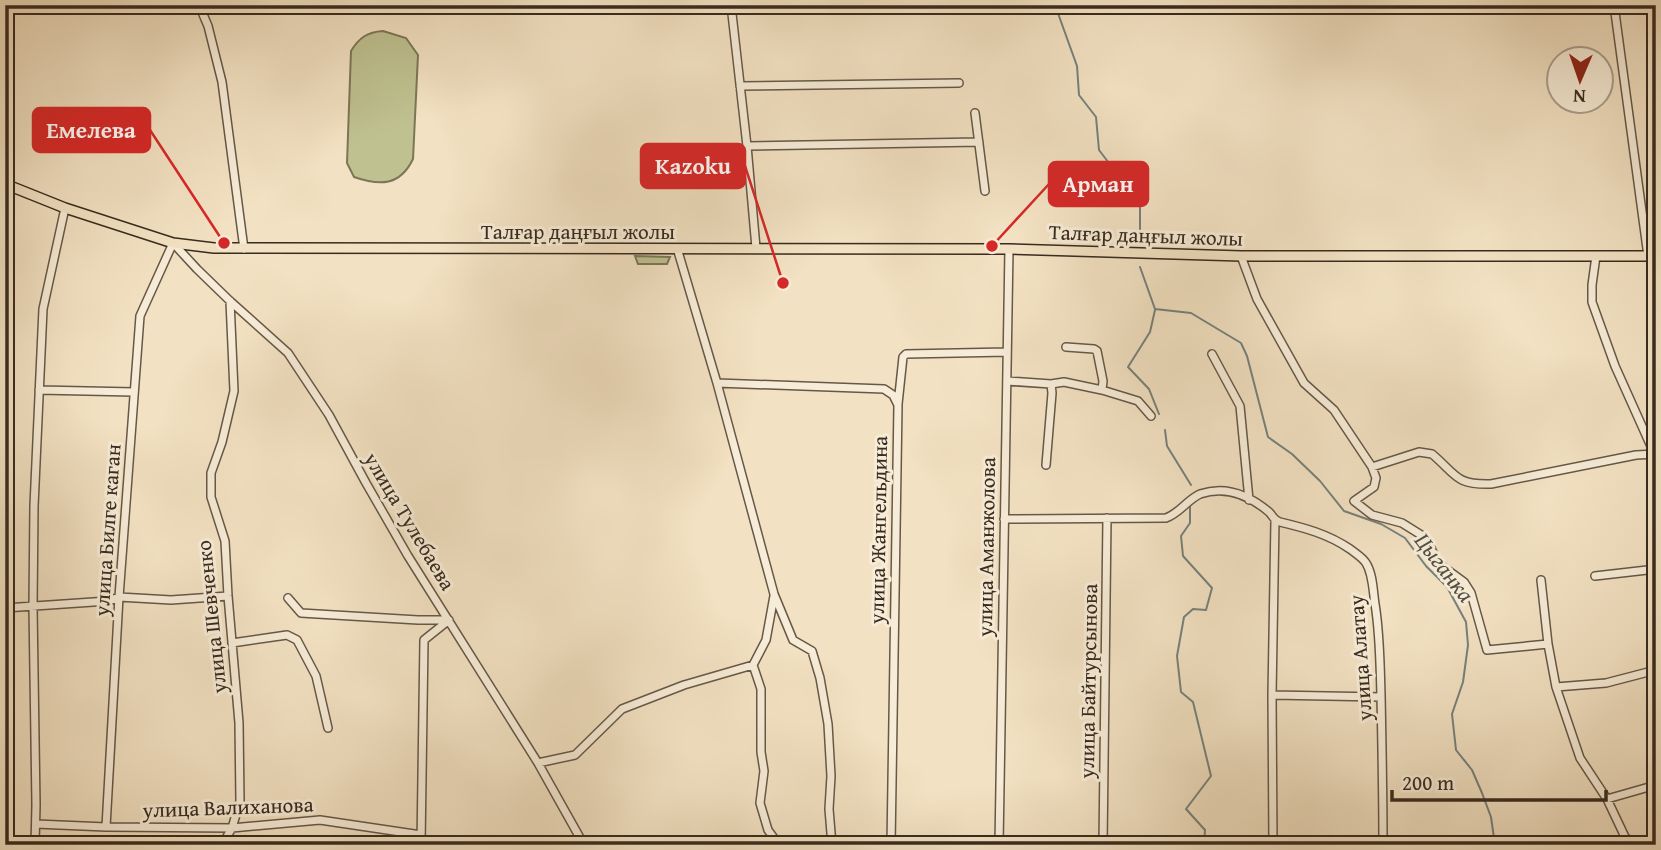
<svg xmlns="http://www.w3.org/2000/svg" width="1661" height="850" font-family="'Gentium Book Plus',serif">
<style>
.grass{fill:url(#grass-tufts);stroke:#7c7658;stroke-width:2}
.garden{fill:#bfc190;stroke:#7c7658;stroke-width:2}
.lines{fill:none;stroke-linecap:round;stroke-linejoin:round}
.stream{stroke:#75817d;stroke-width:2}
.minor-casing{stroke:#665848;stroke-width:10}
.major-casing{stroke:#382b1f;stroke-width:12}
.minor{stroke:#f7ecd7;stroke-width:7}
.major{stroke:#f2e1c2;stroke-width:9}
.labels{text-anchor:middle;dominant-baseline:central;stroke-width:6;stroke-linejoin:round;paint-order:stroke}
.street-label{font-size:21px;fill:#382b1f;stroke:#f7ecd7}
.water-label{font-size:23px;font-style:italic;fill:#524f46;stroke:#f7ecd7}
.leader{fill:none;stroke:#d62828;stroke-width:2.5}
.callout-dot{fill:#d62828;stroke:#f7ecd7;stroke-width:2.5}
.callout{fill:#d62828;stroke:#d62828;stroke-width:2.5}
.callout-label{font-size:23px;text-anchor:middle;font-weight:bold;fill:#fff}
</style>
<defs>
<pattern id="grass-tufts" width="24" height="20" patternUnits="userSpaceOnUse" patternTransform="scale(1.75)"><rect width="24" height="20" fill="#bfc190"/><path d="M3 7l-1-3M5 7V3M7 7l1-3M15 17l-1-3M17 17v-4M19 17l1-3" fill="none" stroke="#9c9d75"/></pattern>
</defs>
<rect width="100%" height="100%" fill="#f2e1c2"/>
<filter id="stains"><feTurbulence type="fractalNoise" baseFrequency=".00286" numOctaves="4"/><feColorMatrix values="0 0 0 0 .2 0 0 0 0 .09 0 0 0 0 .02 0 0 0 .5 -.17"/></filter>
<radialGradient id="worn" r=".72"><stop offset=".6" stop-color="#630" stop-opacity="0"/><stop offset="1" stop-color="#630" stop-opacity=".3"/></radialGradient>
<!-- grass -->
<path class="grass" d="M635,256L670,257L667,264H638Z"/>
<!-- garden -->
<path class="garden" d="M383,31L406,38L418,55L413,159C400,186 380,186 354,177L347,163L351,51C359,38 367,32 383,31Z"/>
<g class="lines">
<!-- stream -->
<path class="stream" d="M1055,5L1077,66L1079,95L1096,117L1099,150L1140,204V242
M1140,267L1155,309L1191,313L1241,343L1247,356L1268,437L1292,454L1320,481L1344,511L1381,524L1405,538L1426,566L1447,587L1466,622L1468,645L1463,682L1452,714L1456,750L1472,770L1482,793L1491,817L1495,845
M1155,310L1150,332L1128,367L1149,389L1159,414
M1165,430L1167,446L1191,485
M1190,507V523L1181,536L1183,556L1212,588L1206,610L1193,609L1184,617L1177,656L1181,692L1193,702L1211,776L1186,809L1205,830L1204,845"/>
<!-- minor casing -->
<g class="minor-casing">
<path id="minor" d="M199,5L208,26L222,82L244,249
M731,5L747,146L756,248
M1614,5L1648,256
M740,86L959,83
M975,113L985,191
M747,146L979,142
M677,248L717,383L774,594L793,640L812,651L820,678L828,724L831,776L829,809L832,845
M1241,256L1257,299L1304,383L1334,410L1372,467L1419,452L1432,454C1457,475 1455,485 1491,484L1636,455L1656,454
M1596,256L1592,285V302L1615,366L1654,453
M1212,354L1240,406L1249,500
M1007,381L1051,384L1052,393L1046,465
M717,383L884,389L893,395L898,405L891,845
M1051,384L1064,382L1102,390L1103,381L1097,351L1094,349L1066,347
M39,390L134,392
M1102,390L1138,401L1151,416
M898,404L903,357L906,354L1007,352
M1372,467L1376,478L1374,487L1354,501L1372,515L1402,523L1426,538L1438,563L1464,582L1471,593L1487,650L1548,644
M1004,519L1166,518C1180,513 1187,500 1200,494C1226,485 1249,495 1269,512C1274,517 1273,520 1280,522C1305,528 1328,534 1350,549C1355,553 1362,557 1366,563C1373,574 1373,591 1375,604C1380,634 1380,664 1381,695C1382,745 1383,795 1383,845
M1595,576L1656,569
M1541,580L1548,644L1556,687L1580,758L1607,799L1625,837L1634,845
M288,598L301,613L418,620H448
M5,608L108,601L119,597L171,600L228,596
M232,643L287,635L297,640L316,676L328,728
M753,665L766,640L774,596
M1556,687L1606,683L1656,670
M1272,695L1381,697
M538,763L575,755L622,709L684,685L753,665L761,689V752L764,771L760,803L768,830L779,845
M1607,799L1656,785
M36,824L106,827L232,828L320,820L421,835
M106,827L119,597L140,316L173,243L197,269L230,301L288,353L329,415L366,483L408,556L538,763L584,845
M35,845L36,805L33,607L34,506L43,309L65,208
M222,845L232,828L240,801L239,723L228,596L225,541L211,497V473L222,442L234,391L230,301
M421,845L424,640L449,620
M999,845L1009,249
M1103,845L1107,518
M1273,845L1272,695L1275,520"/>
</g>
<!-- major casing -->
<g class="major-casing">
<path id="major" d="M5,184L65,208L173,243L214,248L1009,249L1241,256H1656"/>
</g>
<!-- minor -->
<use href="#minor" class="minor"/>
<!-- major -->
<use href="#major" class="major"/>
</g>
<g class="labels">
<!-- street labels -->
<g class="street-label">
<text x="578" y="231">Талғар даңғыл жолы</text>
<text transform="translate(1146 235) rotate(2)">Талғар даңғыл жолы</text>
<text transform="translate(410 521) rotate(59)">улица Тулебаева</text>
<text transform="translate(107 530) rotate(-86)">улица Билге каган</text>
<text transform="translate(878 530) rotate(-89)">улица Жангельдина</text>
<text transform="translate(986 547) rotate(-89)">улица Аманжолова</text>
<text transform="translate(211 617) rotate(-96)">улица Шевченко</text>
<text transform="translate(1360 658) rotate(-94)">улица Алатау</text>
<text transform="translate(1088 681) rotate(-89)">улица Байтурсынова</text>
<text transform="translate(228 807) rotate(-2)">улица Валиханова</text>
</g>
<!-- water labels -->
<g class="water-label">
<text transform="translate(1445 567) rotate(52)">Цыганка</text>
</g>
</g>
<!-- callouts -->
<path class="leader" d="M224 243L150 130M783 283L745 166M992 246L1049 184"/>
<g class="callout-dot">
<circle cx="224" cy="243" r="7"/>
<circle cx="783" cy="283" r="7"/>
<circle cx="992" cy="246" r="7"/>
</g>
<g class="callout">
<rect x="33" y="108" width="117" height="44" rx="7"/>
<rect x="641" y="144" width="104" height="44" rx="7"/>
<rect x="1049" y="162" width="99" height="44" rx="7"/>
</g>
<g class="callout-label">
<text x="91" y="138">Емелева</text>
<text x="693" y="174">Kazoku</text>
<text x="1098" y="192">Арман</text>
</g>
<!-- margin -->
<rect width="1661" height="850" fill="none" stroke="#f2e1c2" stroke-width="28"/>
<rect x="7" y="7" width="1647" height="836" fill="none" stroke="#382b1f" stroke-width="3.5"/>
<rect x="14" y="14" width="1633" height="822" fill="none" stroke="#382b1f" stroke-width="2"/>
<!-- north arrow -->
<g transform="translate(1580 80) rotate(182)"><circle r="33" fill="#f7ecd7" stroke="#ab9f8d" stroke-width="2"/>
<path d="M0-5L12 26L0 18L-12 26Z" fill="#8f2418"/>
<text y="-10" font-size="19" font-weight="bold" text-anchor="middle" fill="#382b1f">N</text>
</g>
<!-- scale -->
<path d="M1392 790v10h214v-10" fill="none" stroke="#382b1f" stroke-width="3.5"/>
<text x="1402" y="790" font-size="21" fill="#382b1f" stroke="#f7ecd7" stroke-width="5" paint-order="stroke">200 m</text>
<rect width="100%" height="100%" filter="url(#stains)"/>
<rect width="100%" height="100%" fill="url(#worn)"/>
</svg>
